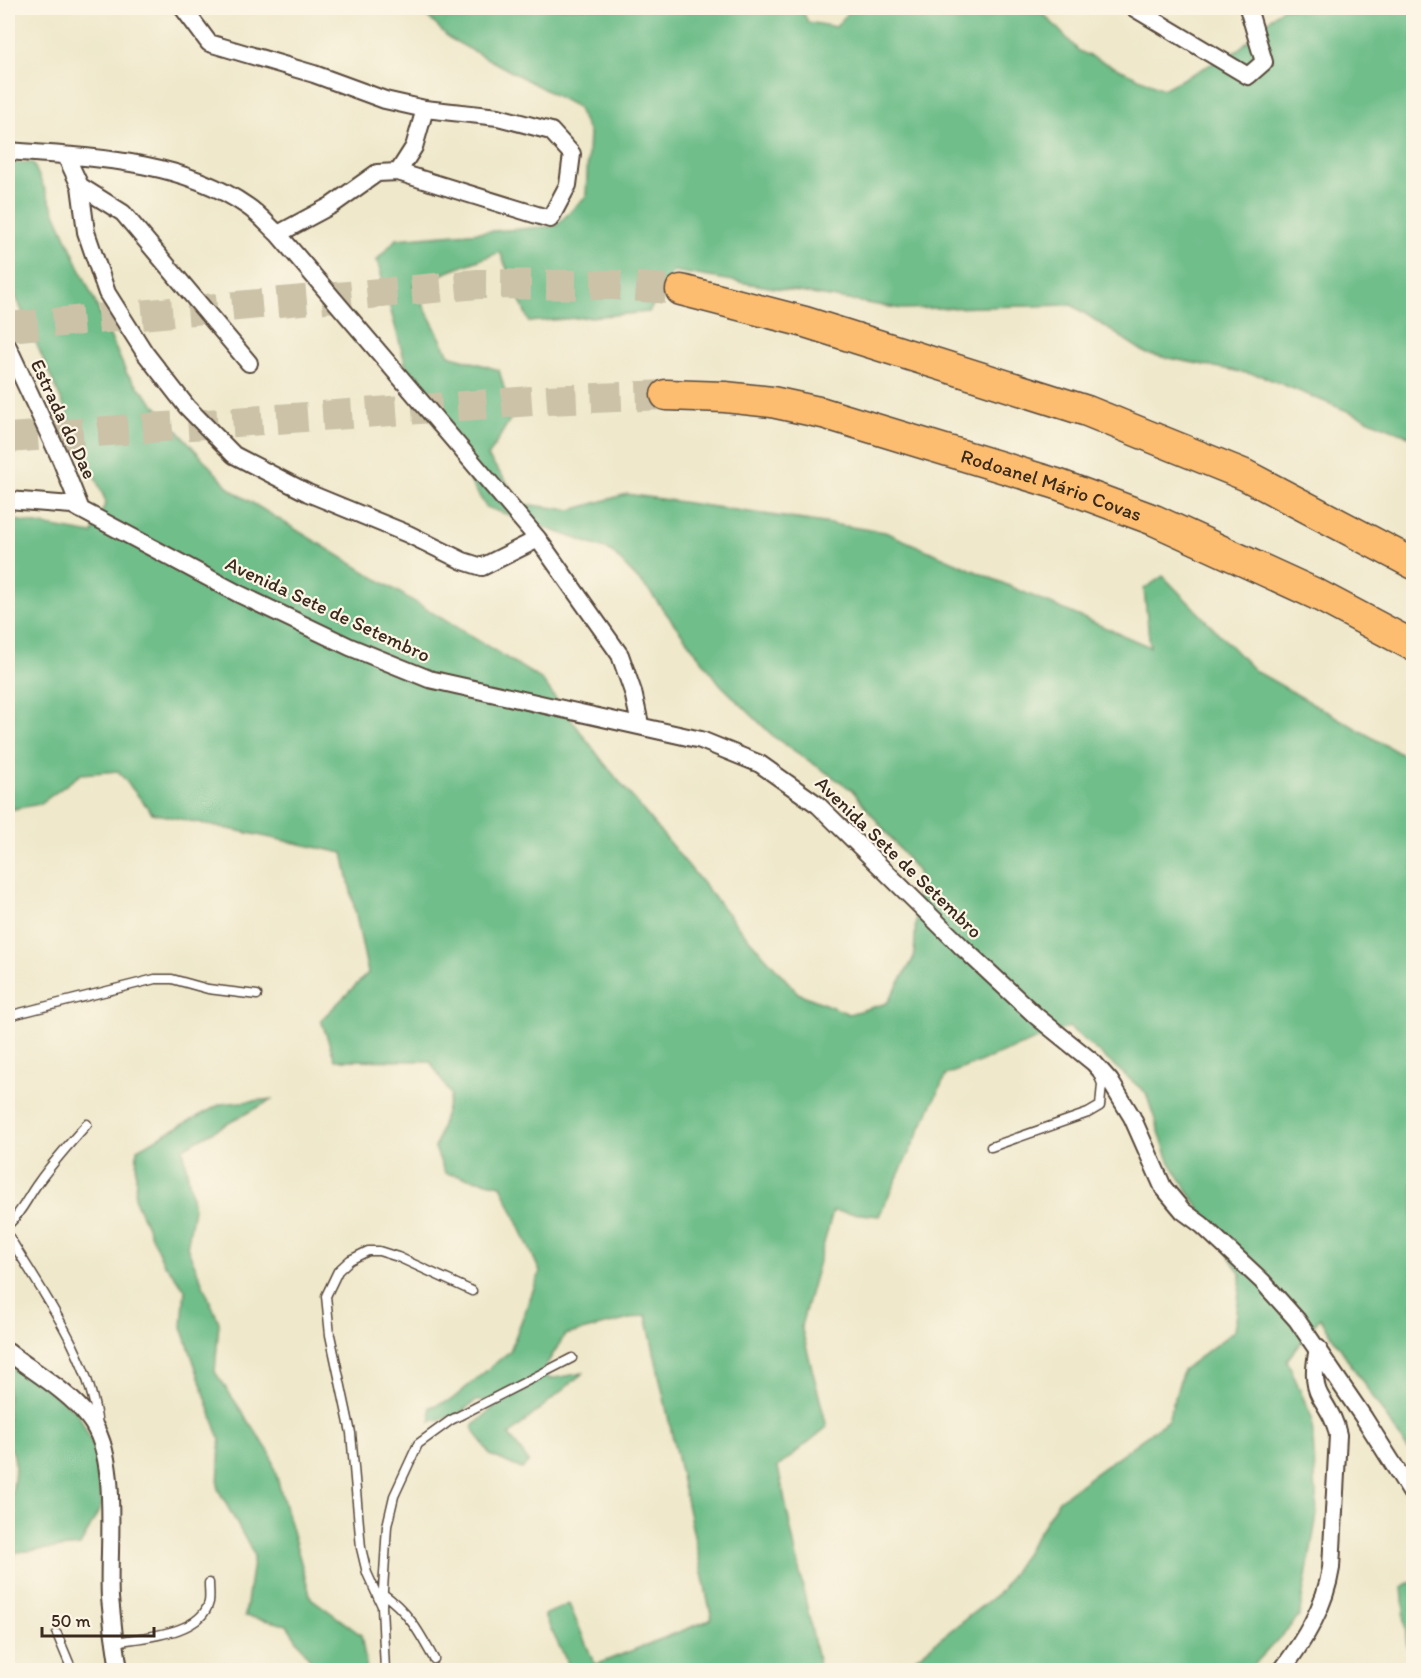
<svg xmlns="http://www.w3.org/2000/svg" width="1421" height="1678" font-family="Itim,sans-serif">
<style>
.forest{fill:#6fbe8a;stroke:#557454;stroke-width:1.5}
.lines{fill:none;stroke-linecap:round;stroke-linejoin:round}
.highway-tunnel{stroke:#cbc2a8;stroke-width:30;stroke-dasharray:30 15;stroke-linecap:butt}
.lane-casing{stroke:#564638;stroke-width:11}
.street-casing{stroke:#564638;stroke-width:20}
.highway-casing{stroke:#564638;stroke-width:33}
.lane{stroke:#fff;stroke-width:8}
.street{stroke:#fff;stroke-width:16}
.highway{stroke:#fcbd6f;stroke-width:30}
.labels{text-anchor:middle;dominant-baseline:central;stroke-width:4.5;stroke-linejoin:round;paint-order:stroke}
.street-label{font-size:20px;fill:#3b2a1e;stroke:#fcf5e5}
</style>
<rect width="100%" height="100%" fill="#fcf5e5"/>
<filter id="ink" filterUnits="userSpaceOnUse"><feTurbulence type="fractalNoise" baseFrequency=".0167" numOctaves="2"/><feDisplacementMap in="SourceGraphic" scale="12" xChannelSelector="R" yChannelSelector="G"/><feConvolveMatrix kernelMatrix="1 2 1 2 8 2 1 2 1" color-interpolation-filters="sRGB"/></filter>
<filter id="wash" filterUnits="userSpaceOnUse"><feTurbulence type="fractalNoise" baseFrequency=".008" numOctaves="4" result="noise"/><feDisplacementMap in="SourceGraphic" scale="24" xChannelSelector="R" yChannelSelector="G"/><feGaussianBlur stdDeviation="1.35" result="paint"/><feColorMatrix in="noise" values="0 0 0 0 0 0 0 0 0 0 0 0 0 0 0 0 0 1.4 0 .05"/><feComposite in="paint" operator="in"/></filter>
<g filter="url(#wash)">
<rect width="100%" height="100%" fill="#efe8cb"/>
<!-- forest -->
<path class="forest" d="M419,8H801L808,22L836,27L851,8H1038L1079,51L1163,89L1237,51L1282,8H1413V438L1262,376L1147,354L1072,305L902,309L673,271L649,312L529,322L500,252L413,285L449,355L499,370L512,416L488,457L523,504L571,510L627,494L885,532L1150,647L1144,589L1163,576L1254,670L1413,761V1457L1320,1318L1287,1360L1312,1418L1317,1515L1299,1617L1249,1670H864L909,1663L1001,1591L1059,1500L1168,1420L1183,1370L1235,1330L1241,1275L1169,1161L1146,1093L1069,1027L946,1075L879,1216L833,1211L801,1326L827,1427L778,1467L820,1670H571L544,1615L569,1604L595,1665L712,1619L646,1315L565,1335L543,1370L549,1379L583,1373L509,1435L529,1462L522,1469L490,1455L472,1427L502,1400L476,1401L455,1416L431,1421L430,1407L451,1400L510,1351L540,1272L501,1185L445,1173L435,1148L451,1095L430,1061L335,1060L321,1020L368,973L343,853L152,813L118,771L81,774L40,804L8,810V519L92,534L106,502L8,279V162L33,163L127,374L231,490L541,679L604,763L741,930L798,993L849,1014L887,1003L914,958L918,872L852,790L774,737L720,684L650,592L611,551L486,507L412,388L377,260L396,239L556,226L586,196L589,133L577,107L449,38Z
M273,1099L183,1148L194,1209L187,1247L219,1322L215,1372L270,1453L311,1598L361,1635L367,1670H317L287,1625L245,1616L254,1555L218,1489L220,1440L182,1327L185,1289L163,1262L135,1200L137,1149L221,1104Z
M8,1360L78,1413L94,1447L102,1505L80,1546L16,1552L8,1571C8,1553 6,1536 8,1518C9,1500 23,1458 8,1445Z
M1413,1581V1651L1407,1648L1402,1587Z"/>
</g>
<g filter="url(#ink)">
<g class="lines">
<!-- highway-tunnel -->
<path class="highway-tunnel" d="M8,327L478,284L615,285L681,290
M8,438L547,400L666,395"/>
<!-- lane casing -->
<g class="lane-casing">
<path id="lane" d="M8,1016L155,979H172L208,989L257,995
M991,1147L1088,1113L1100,1106L1102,1084L1098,1074
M8,1225C22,1212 27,1198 38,1183C53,1162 70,1143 87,1124
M8,1235C43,1294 90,1356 98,1426
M382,1593C408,1611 419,1632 434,1659
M382,1606L367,1573L361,1548L351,1433L330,1335L326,1296L338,1271L350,1260L368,1251H379L398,1257L472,1291
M57,1634L72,1670
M115,1642C142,1637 201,1635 209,1602C210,1596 209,1589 209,1583
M385,1670L382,1606L387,1526L394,1496L418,1444L451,1420L572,1358"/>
</g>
<!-- street casing -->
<g class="street-casing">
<path id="street" d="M183,8L209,43L314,74L385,100L425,109L414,147L398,172
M1134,8L1248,76L1264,62L1248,8
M8,151C86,157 180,159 247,206C258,213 268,225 278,234L538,539
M66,156L80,186L86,232L107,293L145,353L187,407L234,455L308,493L408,534L463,561L482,567L538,539L620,655L633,692L640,724
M80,186L123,213L249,363
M278,234L332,205L377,173L398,172L550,219L568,185L572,154L551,131L498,117L425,109
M8,347L61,460L81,510
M8,500L72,505L239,594L350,647L429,679L701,740L760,764L818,805L962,947L1036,1016L1094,1063L1110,1081L1132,1117L1163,1187L1183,1211L1202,1225L1262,1281L1297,1320L1364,1418L1414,1497
M8,1352C34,1372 68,1391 89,1418C121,1458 107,1548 110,1598C112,1622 115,1646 119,1670
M1282,1670C1305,1639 1325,1607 1331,1568L1338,1435C1335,1419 1328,1410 1320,1396C1312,1382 1315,1363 1318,1348"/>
</g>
<!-- highway casing -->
<g class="highway-casing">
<g id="highway">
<path d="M681,290L805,322L1087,411L1245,475L1414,564"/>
<path id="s1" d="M666,395L725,397L772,402L823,413L1057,484L1154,520L1318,595L1414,646"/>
</g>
</g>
<!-- lane -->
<use href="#lane" class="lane"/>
<!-- street -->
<use href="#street" class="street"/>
<!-- highway -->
<use href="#highway" class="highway"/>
</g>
</g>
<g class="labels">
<!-- street labels -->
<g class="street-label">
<text transform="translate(64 419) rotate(65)">Estrada do Dae</text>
<text stroke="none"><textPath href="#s1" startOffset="398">Rodoanel Mário Covas</textPath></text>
<text transform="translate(328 609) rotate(25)">Avenida Sete de Setembro</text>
<text transform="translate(899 857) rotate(44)">Avenida Sete de Setembro</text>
</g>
</g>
<!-- margin -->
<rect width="1421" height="1678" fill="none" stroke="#fcf5e5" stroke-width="30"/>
<!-- scale -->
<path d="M42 1627v9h112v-9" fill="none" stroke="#3b2a1e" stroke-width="3"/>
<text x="51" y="1627" font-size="18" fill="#3b2a1e" stroke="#fcf5e5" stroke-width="4.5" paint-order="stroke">50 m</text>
</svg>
